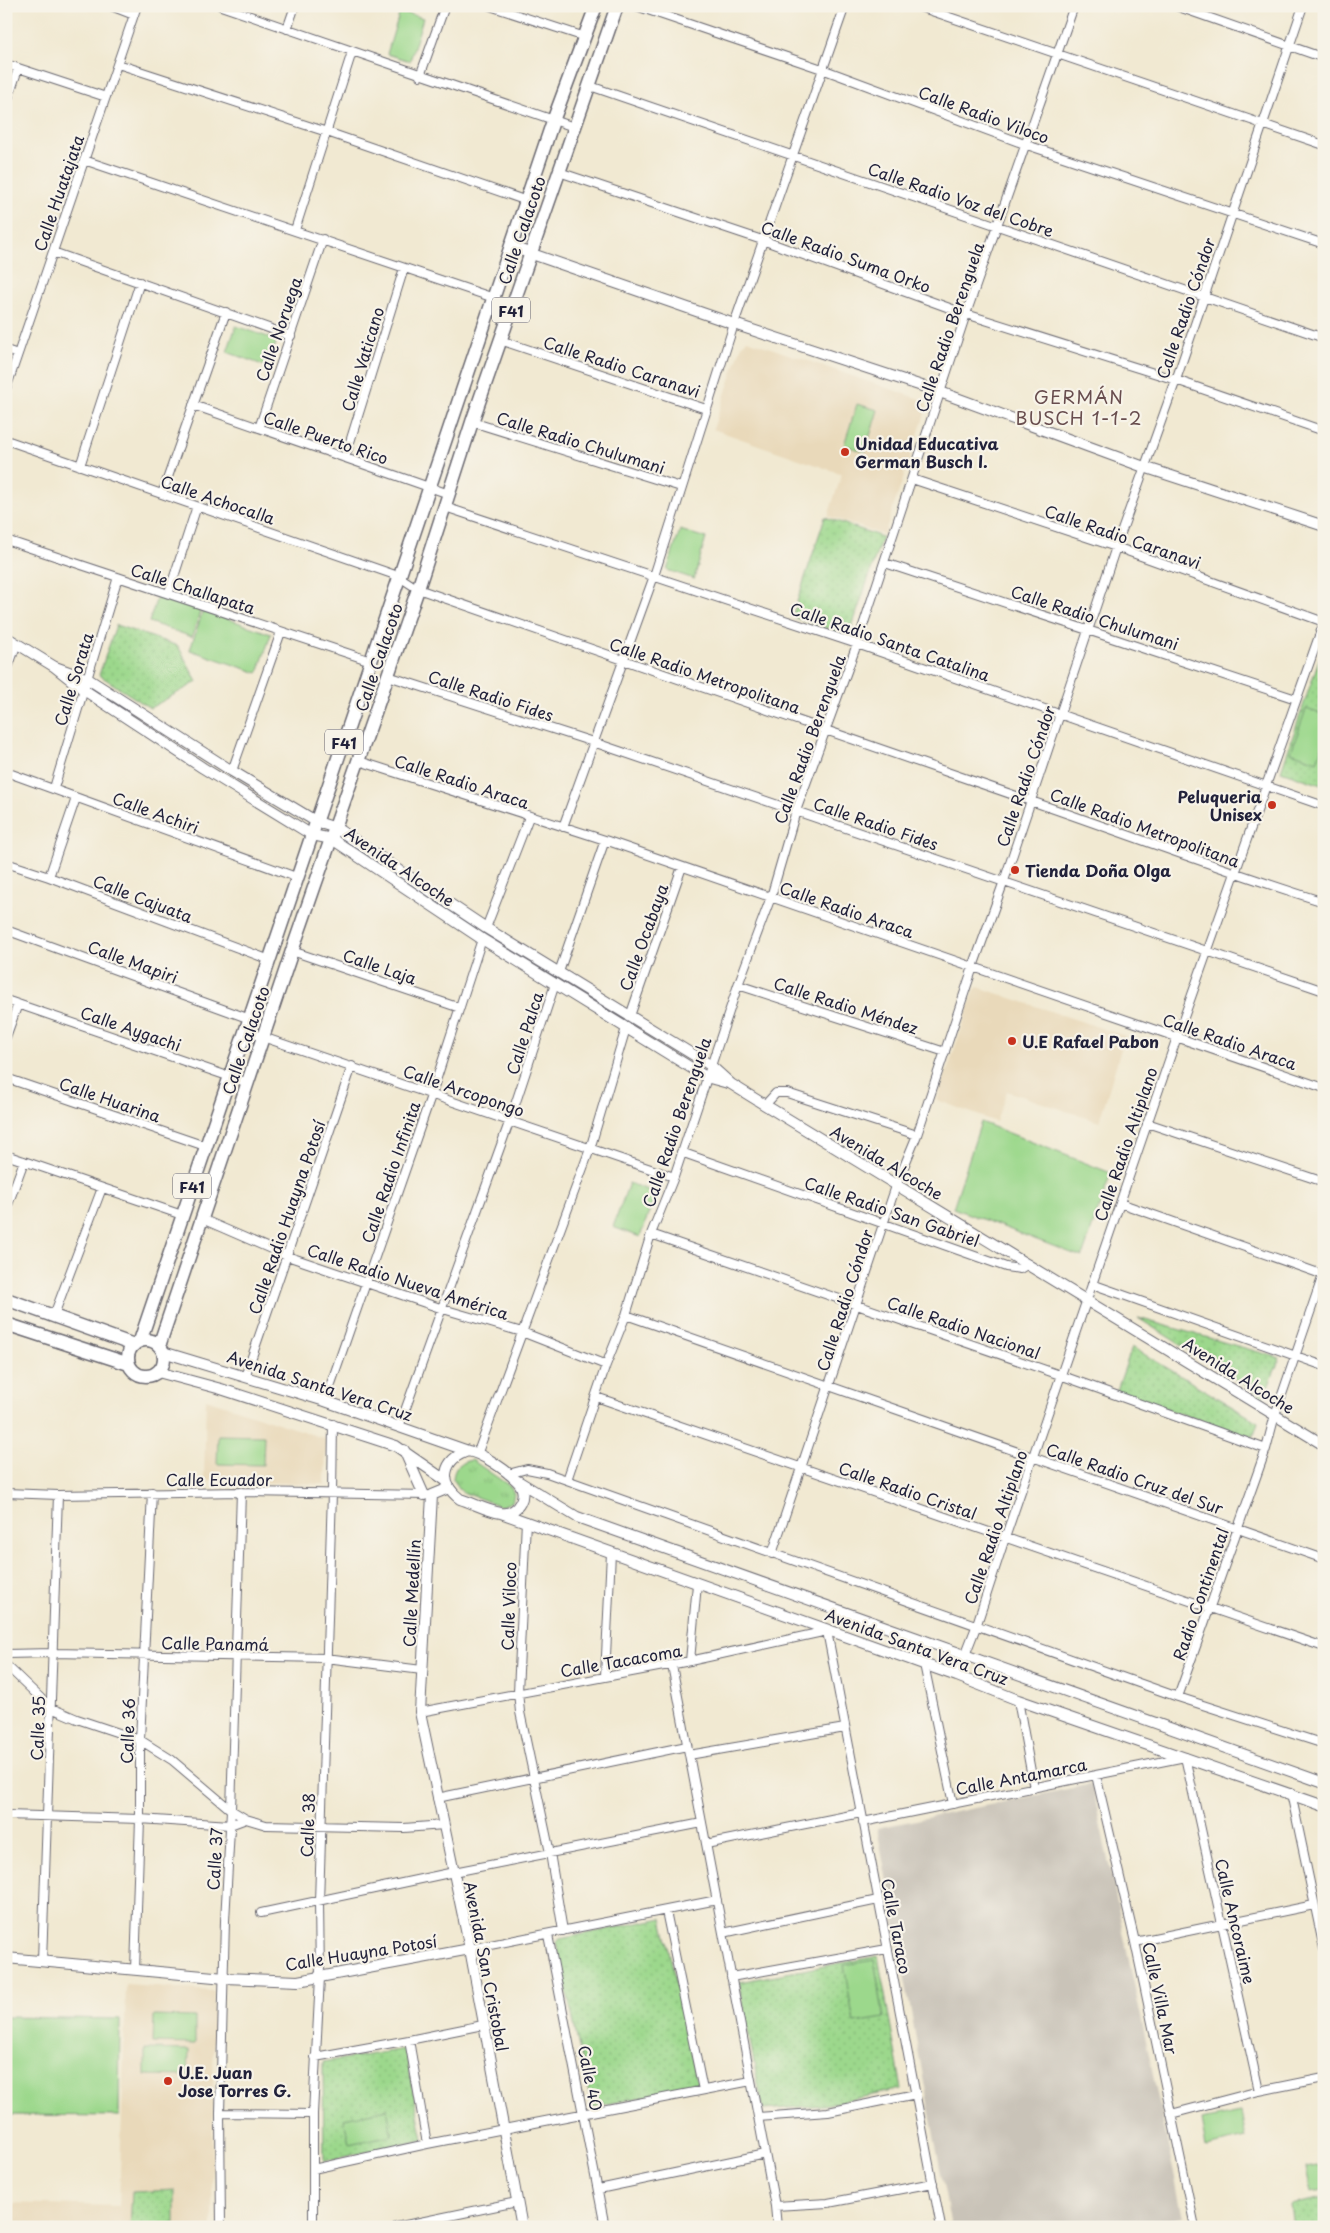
<svg xmlns="http://www.w3.org/2000/svg" width="1330" height="2233" font-family="'Playpen Sans',sans-serif">
<style>
.built{fill:#e9d9ba}
.industrial{fill:#c9c3b8}
.grass{fill:url(#grass-tufts);stroke:#5f7d64}
.park{fill:url(#park-dots);stroke:#5f7d64}
.pitch{fill:#9cd88c;stroke:#5f7d64}
.lines{fill:none;stroke-linecap:round;stroke-linejoin:round}
.minor-casing{stroke:#6a6870;stroke-width:10}
.tertiary-casing{stroke:#6a6870;stroke-width:12}
.primary-casing{stroke:#6a6870;stroke-width:15}
.minor{stroke:#fff;stroke-width:8}
.tertiary{stroke:#fff;stroke-width:10}
.primary{stroke:#fff;stroke-width:12}
.poi-dot{fill:#c8321e;stroke:#f7f3e8;stroke-width:2}
.labels{text-anchor:middle;dominant-baseline:central;stroke-width:4.5;stroke-linejoin:round;paint-order:stroke}
.shield{fill:#f7f3e8;stroke:#62616f;stroke-width:1}
.shield-label{font-size:15px;font-weight:bold;fill:#22223b}
.street-label{font-size:16px;fill:#22223b;stroke:#f7f3e8}
.poi-label{font-size:16px;font-weight:bold;fill:#22223b;stroke:#f7f3e8;text-anchor:start}
.neighbourhood-label{font-size:18px;letter-spacing:1px;fill:#684d4e;stroke:#f7f3e8}
</style>
<defs>
<pattern id="grass-tufts" width="24" height="20" patternUnits="userSpaceOnUse" patternTransform="scale(1.25)"><rect width="24" height="20" fill="#9cd88c"/><path d="M3 7l-1-3M5 7V3M7 7l1-3M15 17l-1-3M17 17v-4M19 17l1-3" fill="none" stroke="#86b97a"/></pattern>
<pattern id="park-dots" width="8" height="8" patternUnits="userSpaceOnUse" patternTransform="scale(1.25)"><rect width="8" height="8" fill="#9cd88c"/><path d="M2 2h.1M6 6h.1" fill="none" stroke="#86b97a" stroke-width="1.8" stroke-linecap="round"/></pattern>
</defs>
<rect width="100%" height="100%" fill="#f7f3e8"/>
<filter id="ink" filterUnits="userSpaceOnUse"><feTurbulence type="fractalNoise" baseFrequency=".02" numOctaves="2"/><feDisplacementMap in="SourceGraphic" scale="10" xChannelSelector="R" yChannelSelector="G"/><feConvolveMatrix kernelMatrix="1 2 1 2 8 2 1 2 1" color-interpolation-filters="sRGB"/></filter>
<filter id="wash" filterUnits="userSpaceOnUse"><feTurbulence type="fractalNoise" baseFrequency=".0096" numOctaves="4" result="noise"/><feDisplacementMap in="SourceGraphic" scale="20" xChannelSelector="R" yChannelSelector="G"/><feGaussianBlur stdDeviation="1.12" result="paint"/><feColorMatrix in="noise" values="0 0 0 0 0 0 0 0 0 0 0 0 0 0 0 0 0 1.4 0 .05"/><feComposite in="paint" operator="in"/></filter>
<g filter="url(#wash)">
<rect width="100%" height="100%" fill="#f1e9d2"/>
<!-- built -->
<path class="built" d="M747,340L925,401L927,408L884,535L828,516L842,474L713,429L742,345Z
M978,987L1125,1036L1099,1122L1007,1091L996,1122L937,1100L975,989Z
M206,1399L326,1439L325,1484L204,1481Z
M126,1985L214,1991L212,2227H6V2203L119,2206Z"/>
<!-- industrial -->
<path class="industrial" d="M1092,1784L1183,2217L1135,2227H951L877,1828Z"/>
<!-- grass -->
<path class="grass" d="M472,1460L511,1487L514,1494L512,1502L501,1506L462,1492L453,1479C454,1467 460,1462 472,1460Z"/>
<!-- park -->
<path class="park" d="M825,517L882,537L849,636L792,617Z
M116,625L178,646L197,682L150,708L99,675Z
M1324,645V786L1281,771Z
M1138,1318L1280,1358L1264,1397Z
M1132,1347L1258,1422L1253,1437L1116,1393Z
M662,1918L698,2086L592,2107L556,1942L560,1939Z
M878,1956L902,2089L824,2105L763,2110L739,1982Z
M405,2049L423,2140L324,2161L323,2062Z
M175,2190V2227H130L132,2192Z
M1324,2198V2227H1294L1291,2205Z"/>
<!-- pitch -->
<path class="pitch" d="M400,11L423,18L410,61L387,54Z
M236,326L277,340L268,367L227,352Z
M857,404L878,410L865,452L844,445Z
M680,530L706,538L694,579L667,570Z
M158,594L201,609L192,637L149,622Z
M203,610L271,634L258,673L190,650Z
M1306,709L1324,715V742L1317,761L1291,752Z
M981,1122L1111,1173L1082,1257L953,1208Z
M629,1183L656,1193L640,1237L613,1227Z
M218,1435L264,1436L263,1465L217,1464Z
M874,1960L884,2018L854,2023L844,1965Z
M154,2016L195,2017V2044L153,2043Z
M6,2017L120,2019L119,2116L6,2115Z
M145,2049L189,2050L188,2076L145,2075Z
M387,2109L392,2135L349,2144L344,2118Z
M1241,2112L1246,2138L1206,2147L1201,2120Z
M1324,2164V2191L1311,2193L1306,2167Z"/>
</g>
<g filter="url(#ink)">
<g class="lines">
<!-- minor casing -->
<g class="minor-casing">
<path id="minor" d="M111,6L134,15
M221,6L574,127
M490,6L585,37
M636,6L822,69L1027,145L1324,244
M917,6L1324,145
M1176,6L1324,58
M287,29L295,6
M6,64L106,97
M118,64L327,132L527,201
M420,76L445,6
M590,86L1324,338
M6,105L18,69
M84,160L494,298
M559,172L765,241L966,314L1176,380L1324,431
M295,230L352,52
M53,252L291,336
M500,340L706,409
M6,350L18,354
M6,389L137,6
M193,405L449,494
M472,422L681,487
M259,428L323,239
M6,440L398,576L418,589C621,661 825,730 1028,800C1127,834 1224,871 1324,902
M345,458L404,268
M80,466L140,282
M912,479L1116,547L1324,622
M162,494L226,312
M445,507L857,644L1324,806
M6,540L371,661
M885,563L1296,699
M169,592L197,506
M6,673L17,643
M388,676L593,742L1324,991
M359,761L605,840L1324,1088
M232,771L281,632
M6,772L296,877
M54,788L118,577
M563,827L654,576L734,324L845,6
M6,863L49,877L270,960
M49,877L76,798
M486,928L529,817
M6,930L250,1019
M292,951L460,1008
M559,972L605,840
M738,985L945,1052
M6,1000L248,1083
M630,1016L682,867
M245,1031L674,1177
M6,1037L18,1004
M6,1078L205,1146
M765,1105L776,1093H787L917,1135
M1147,1123L1324,1182
M681,1152L1006,1267L1020,1269L1028,1264
M6,1155L182,1215
M1120,1203L1324,1275
M6,1210L24,1161
M202,1219L287,1256L443,1309L522,1332L606,1365
M651,1234L1060,1375L1266,1449
M1092,1284L1324,1366
M54,1315L102,1188
M626,1315L1324,1559
M245,1377L352,1066
M596,1397L1324,1647
M325,1401L432,1093L482,939
M399,1427L510,1120L555,984
M478,1452L590,1149L626,1028
M508,1474L527,1469L547,1473L1178,1697L1324,1744
M567,1480L606,1365L626,1315L651,1234L674,1177L738,985L771,897L796,811L857,644L966,314L1074,6
M6,1493L58,1495L241,1492L427,1495
M526,1521L518,1692L520,1712L550,1853L563,1931
M772,1554L896,1186L917,1135L973,967L1004,881L1116,547L1176,380L1303,6
M6,1654L53,1653L326,1658L422,1670
M690,1661L697,1584
M924,1664L953,1804
M6,1665L51,1708L77,1719L140,1740L172,1760L231,1810L246,1819L266,1825L404,1828L444,1825
M672,1665L775,2206L777,2227
M605,1676L611,1553
M957,1676L976,1627L1005,1538L1177,1037L1324,622
M1178,1697L1266,1449L1275,1415L1324,1272
M1018,1700L1034,1788
M420,1712L690,1661L827,1631L941,2227
M689,1755L845,1728
M1096,1775L1135,1942L1195,2227
M1291,1793L1324,1949
M437,1798L687,1746
M6,1815L140,1819L230,1825L246,1819
M863,1822L1185,1757L1259,2091
M706,1844L861,1813
M666,1911L703,2090
M261,1913L454,1872L702,1823
M723,1933L878,1900
M548,1935L605,2227
M1135,1942L1314,1905
M470,1949L717,1900
M42,1962L58,1495
M135,1970L140,1819V1740L152,1492
M731,1977L887,1949
M409,2040L427,2144
M315,2057L409,2040L483,2025
M220,2113L313,2114
M1171,2114L1259,2091L1324,2078
M758,2117L828,2112L916,2094
M313,2169L427,2144L751,2081
M599,2189L765,2154
M775,2206L828,2203L933,2183
M221,2227L220,2113L225,1921L231,1810L241,1492
M313,2227V2114L320,1977L319,1902L332,1493L333,1424
M396,2227L517,2202"/>
</g>
<!-- tertiary casing -->
<g class="tertiary-casing">
<path id="tertiary" d="M512,247L734,324L940,392L1144,467L1324,526
M6,637L55,667L84,690L203,768L312,835L332,839L482,939L706,1077L728,1083
M55,667L88,679L232,771L317,822L336,828L486,928L710,1065L731,1084L765,1105L1324,1445
M163,1352L325,1401L468,1451
M158,1372L221,1389L396,1446L445,1480
M404,1450L424,1495
M468,1451C482,1453 506,1470 517,1481C530,1494 518,1515 501,1513C487,1511 473,1503 460,1499C438,1483 443,1459 468,1451Z
M518,1481L577,1517L1324,1783
M449,1488L432,1495L420,1712L470,1949L522,2227
M501,1513L957,1676L1018,1700L1324,1806
M6,1958L225,1978L298,1981L470,1949"/>
</g>
<!-- primary casing -->
<g class="primary-casing">
<path id="primary" d="M6,1299L134,1345
M6,1324L129,1364
M128 1358a18 18 0 1 1 36 0a18 18 0 1 1-36 0Z
M140,1341L371,661L553,121L596,6
M159,1346L292,951L418,589L472,422L617,6"/>
</g>
<!-- minor -->
<use href="#minor" class="minor"/>
<!-- tertiary -->
<use href="#tertiary" class="tertiary"/>
<!-- primary -->
<use href="#primary" class="primary"/>
</g>
</g>
<!-- markers -->
<g class="poi-dot">
<circle cx="845" cy="452" r="5"/>
<circle cx="1272" cy="805" r="5"/>
<circle cx="1015" cy="870" r="5"/>
<circle cx="1012" cy="1041" r="5"/>
<circle cx="168" cy="2081" r="5"/>
</g>
<g class="labels">
<!-- shield labels -->
<g class="shield">
<rect x="492" y="297.5" width="38" height="25" rx="4"/>
<rect x="325" y="729.5" width="38" height="25" rx="4"/>
<rect x="173" y="1173.5" width="38" height="25" rx="4"/>
</g>
<g class="shield-label">
<text x="511" y="310">F41</text>
<text x="344" y="742">F41</text>
<text x="192" y="1186">F41</text>
</g>
<!-- street labels -->
<g class="street-label">
<text transform="translate(984 114) rotate(20)">Calle Radio Viloco</text>
<text transform="translate(58 193) rotate(-71)">Calle Huatajata</text>
<text transform="translate(961 199) rotate(19)">Calle Radio Voz del Cobre</text>
<text transform="translate(521 230) rotate(-71)">Calle Calacoto</text>
<text transform="translate(846 256) rotate(20)">Calle Radio Suma Orko</text>
<text transform="translate(1185 308) rotate(-71)">Calle Radio Cóndor</text>
<text transform="translate(949 327) rotate(-71)">Calle Radio Berenguela</text>
<text transform="translate(278 329) rotate(-71)">Calle Noruega</text>
<text transform="translate(362 359) rotate(-73)">Calle Vaticano</text>
<text transform="translate(622 366) rotate(18)">Calle Radio Caranavi</text>
<text transform="translate(326 437) rotate(19)">Calle Puerto Rico</text>
<text transform="translate(581 442) rotate(17)">Calle Radio Chulumani</text>
<text transform="translate(218 499) rotate(19)">Calle Achocalla</text>
<text transform="translate(1123 536) rotate(19)">Calle Radio Caranavi</text>
<text transform="translate(193 588) rotate(18)">Calle Challapata</text>
<text transform="translate(1095 617) rotate(18)">Calle Radio Chulumani</text>
<text transform="translate(890 641) rotate(19)">Calle Radio Santa Catalina</text>
<text transform="translate(378 657) rotate(-71)">Calle Calacoto</text>
<text transform="translate(705 675) rotate(19)">Calle Radio Metropolitana</text>
<text transform="translate(73 679) rotate(-73)">Calle Sorata</text>
<text transform="translate(491 695) rotate(18)">Calle Radio Fides</text>
<text transform="translate(809 739) rotate(-70)">Calle Radio Berenguela</text>
<text transform="translate(1025 776) rotate(-71)">Calle Radio Cóndor</text>
<text transform="translate(462 781) rotate(18)">Calle Radio Araca</text>
<text transform="translate(156 812) rotate(20)">Calle Achiri</text>
<text transform="translate(876 823) rotate(19)">Calle Radio Fides</text>
<text transform="translate(1145 827) rotate(20)">Calle Radio Metropolitana</text>
<text transform="translate(400 866) rotate(34)">Avenida Alcoche</text>
<text transform="translate(143 898) rotate(21)">Calle Cajuata</text>
<text transform="translate(847 909) rotate(19)">Calle Radio Araca</text>
<text transform="translate(643 937) rotate(-70)">Calle Ocabaya</text>
<text transform="translate(133 961) rotate(20)">Calle Mapiri</text>
<text transform="translate(380 966) rotate(19)">Calle Laja</text>
<text transform="translate(846 1005) rotate(18)">Calle Radio Méndez</text>
<text transform="translate(131 1028) rotate(19)">Calle Aygachi</text>
<text transform="translate(524 1033) rotate(-72)">Calle Palca</text>
<text transform="translate(245 1040) rotate(-71)">Calle Calacoto</text>
<text transform="translate(1230 1041) rotate(19)">Calle Radio Araca</text>
<text transform="translate(464 1090) rotate(19)">Calle Arcopongo</text>
<text transform="translate(110 1099) rotate(19)">Calle Huarina</text>
<text transform="translate(676 1122) rotate(-71)">Calle Radio Berenguela</text>
<text transform="translate(1125 1144) rotate(-71)">Calle Radio Altiplano</text>
<text transform="translate(887 1162) rotate(31)">Avenida Alcoche</text>
<text transform="translate(390 1172) rotate(-71)">Calle Radio Infinita</text>
<text transform="translate(892 1211) rotate(19)">Calle Radio San Gabriel</text>
<text transform="translate(286 1217) rotate(-71)">Calle Radio Huayna Potosí</text>
<text transform="translate(408 1281) rotate(18)">Calle Radio Nueva América</text>
<text transform="translate(844 1300) rotate(-72)">Calle Radio Cóndor</text>
<text transform="translate(964 1327) rotate(19)">Calle Radio Nacional</text>
<text transform="translate(1239 1375) rotate(32)">Avenida Alcoche</text>
<text transform="translate(320 1385) rotate(18)">Avenida Santa Vera Cruz</text>
<text transform="translate(1135 1478) rotate(19)">Calle Radio Cruz del Sur</text>
<text x="219" y="1479">Calle Ecuador</text>
<text transform="translate(908 1490) rotate(19)">Calle Radio Cristal</text>
<text transform="translate(995 1527) rotate(-71)">Calle Radio Altiplano</text>
<text transform="translate(411 1593) rotate(-87)">Calle Medellín</text>
<text transform="translate(1200 1594) rotate(-71)">Radio Continental</text>
<text transform="translate(508 1606) rotate(-88)">Calle Viloco</text>
<text transform="translate(215 1643) rotate(1)">Calle Panamá</text>
<text transform="translate(917 1646) rotate(20)">Avenida Santa Vera Cruz</text>
<text transform="translate(621 1660) rotate(-10)">Calle Tacacoma</text>
<text transform="translate(37 1728) rotate(-88)">Calle 35</text>
<text transform="translate(127 1731) rotate(-88)">Calle 36</text>
<text transform="translate(1021 1776) rotate(-11)">Calle Antamarca</text>
<text transform="translate(307 1825) rotate(-88)">Calle 38</text>
<text transform="translate(214 1859) rotate(-87)">Calle 37</text>
<text transform="translate(1236 1921) rotate(77)">Calle Ancoraime</text>
<text transform="translate(897 1926) rotate(79)">Calle Taraco</text>
<text transform="translate(361 1952) rotate(-9)">Calle Huayna Potosí</text>
<text transform="translate(487 1966) rotate(79)">Avenida San Cristobal</text>
<text transform="translate(1161 1998) rotate(78)">Calle Villa Mar</text>
<text transform="translate(591 2078) rotate(79)">Calle 40</text>
</g>
<!-- poi labels -->
<g class="poi-label">
<text x="855" y="443">Unidad Educativa<tspan x="855" dy="18">German Busch I.</tspan></text>
<text x="1262" y="796" text-anchor="end">Peluqueria<tspan x="1262" dy="18">Unisex</tspan></text>
<text x="1025" y="870">Tienda Doña Olga</text>
<text x="1022" y="1041">U.E Rafael Pabon</text>
<text x="178" y="2072">U.E. Juan<tspan x="178" dy="18">Jose Torres G.</tspan></text>
</g>
<!-- neighbourhood labels -->
<g class="neighbourhood-label">
<text x="1079" y="396">GERMÁN<tspan x="1079" dy="21">BUSCH 1-1-2</tspan></text>
</g>
</g>
<!-- margin -->
<rect width="1330" height="2233" fill="none" stroke="#f7f3e8" stroke-width="25"/>
</svg>
